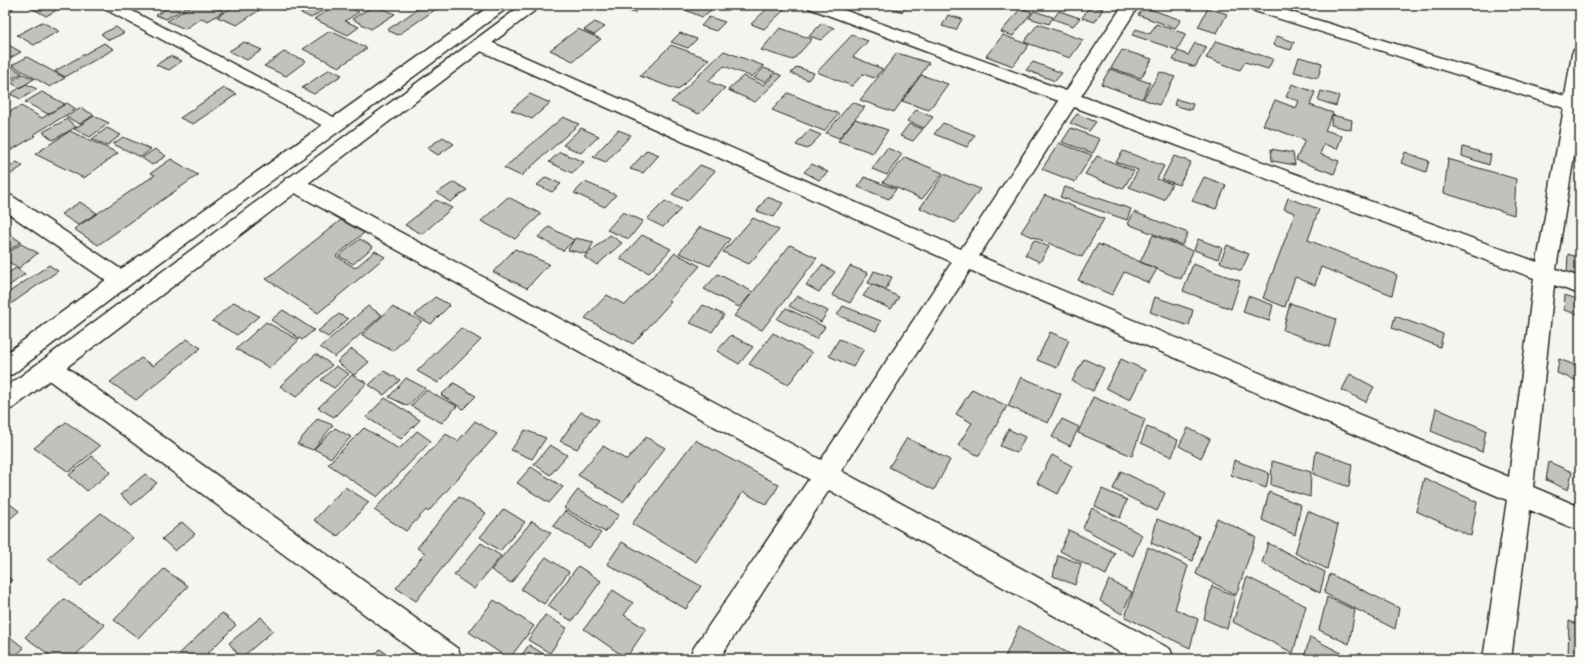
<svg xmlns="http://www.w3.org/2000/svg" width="1585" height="664" font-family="Kalam,sans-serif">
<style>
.building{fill:#c2c1be;stroke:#2b2b2b}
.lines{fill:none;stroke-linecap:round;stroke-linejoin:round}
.street-casing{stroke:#2b2b2b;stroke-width:3}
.secondary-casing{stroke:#2b2b2b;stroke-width:3}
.street{fill:#fdfcf7;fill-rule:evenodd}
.secondary{fill:#fdfcf7;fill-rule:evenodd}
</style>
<rect width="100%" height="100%" fill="#f5f4ef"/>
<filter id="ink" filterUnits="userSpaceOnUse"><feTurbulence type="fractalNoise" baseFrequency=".025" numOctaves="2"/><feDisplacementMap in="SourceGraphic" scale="8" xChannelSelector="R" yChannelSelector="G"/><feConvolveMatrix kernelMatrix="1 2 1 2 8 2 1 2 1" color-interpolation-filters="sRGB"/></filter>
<g filter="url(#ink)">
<!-- building -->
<path class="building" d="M26,5H66L46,16Z
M160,5H190L166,19L156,15L167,8Z
M193,5H210L224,11L208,21L201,18L185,29L167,21Z
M235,5H267L237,25L217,17Z
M303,5H316L325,9L311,18L295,10Z
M336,5H344L359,12L345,21L359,27L348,35L314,19Z
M375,5L395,14L371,29L352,19Z
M410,5H442L398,35L387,30L418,9Z
M615,5H643L634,13Z
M689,5H699L711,10L702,17L683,9Z
M771,5L784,10L764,29L751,24Z
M884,5H908L902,12Z
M1090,6L1103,9L1095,22L1082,18Z
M1144,7L1181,20L1175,28L1138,15Z
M1021,8L1032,12L1013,36L1001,32Z
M1208,8L1227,14L1217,33L1198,27Z
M1034,11L1053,17L1049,24L1029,18Z
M1059,11L1080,18L1073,26L1053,19Z
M948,15L962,19L956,30L942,26Z
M709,17L725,22L716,31L701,26Z
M42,22L59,31L34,45L17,35Z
M595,22L605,27L594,35L584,30Z
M822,23L834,28L821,40L809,36Z
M1038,24L1083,40L1070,58L1024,42Z
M1156,24L1186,34L1177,50L1132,35L1136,29L1150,34Z
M116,27L124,33L109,40L101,34Z
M780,28L812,39L793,60L761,50Z
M578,29L601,39L573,61L550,50Z
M330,31L367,48L339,67L303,49Z
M680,33L697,39L688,48L671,42Z
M852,35L868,41L853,57L883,69L874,78L863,74L852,86L817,72Z
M1003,35L1029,45L1013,66L986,56Z
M1277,36L1294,42L1291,50L1273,45Z
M1216,41L1273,59L1268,69L1245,62L1240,70L1206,58Z
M244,42L262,50L247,60L229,51Z
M5,43L21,52L5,61Z
M104,43L114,49L65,77L55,71Z
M1195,43L1207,47L1195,67L1173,60L1178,51L1188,55Z
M671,45L709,59L678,90L640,76Z
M1122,50L1152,59L1141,78L1111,68Z
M724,51L764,66L752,77L724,66L708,81L725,88L699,114L671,102Z
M284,52L306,61L286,76L264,66Z
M897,53L929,63L894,112L860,100Z
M170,56L182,61L169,70L156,65Z
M27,57L65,78L50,87L12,65Z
M1299,57L1322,63L1318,78L1294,72Z
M1033,62L1062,73L1055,81L1026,70Z
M5,63L22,73L7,81L5,80Z
M797,67L814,73L808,80L791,73Z
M764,68L775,72L765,82L754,78Z
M330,69L342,75L314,94L302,88Z
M1110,69L1150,83L1142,99L1101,84Z
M1160,72L1175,77L1159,105L1143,99Z
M776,73L782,76L755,102L728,90L743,76L764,85Z
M23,74L34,79L20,88L10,82Z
M921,75L948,84L929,110L902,101Z
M26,84L37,89L21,99L10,94Z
M1292,84L1315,92L1310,105L1333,113L1325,130L1342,136L1337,149L1324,144L1320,154L1339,161L1334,174L1296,160L1305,140L1263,125L1275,100L1296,108L1299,101L1286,97Z
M224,88L237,94L193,124L180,118Z
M1321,91L1339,96L1336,106L1318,100Z
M42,92L65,104L48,114L25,102Z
M788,93L839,114L824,131L772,110Z
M530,94L550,103L532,119L511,110Z
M1176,99L1193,104L1191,110L1174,105Z
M852,102L865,107L839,138L826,133Z
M67,103L76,109L33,135L35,136L10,151L5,149V114L21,106L42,118Z
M81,108L94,115L80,124L66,117Z
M916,110L933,117L924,128L907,121Z
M1077,114L1096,122L1089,131L1070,123Z
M1332,115L1352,120L1351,130L1331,125Z
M94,116L109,123L90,137L74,129Z
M563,117L579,124L521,176L504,168Z
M67,119L76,127L53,140L43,132Z
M855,119L888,130L873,153L838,141Z
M943,123L975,135L967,147L934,134Z
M909,124L923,129L913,141L900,136Z
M107,128L121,135L106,146L92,139Z
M581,128L599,136L581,153L563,145Z
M1071,128L1100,139L1093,153L1062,142Z
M618,130L631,135L606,162L593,157Z
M809,130L821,135L807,149L796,145Z
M70,131L118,153L84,178L35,154Z
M123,137L151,149L141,157L113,144Z
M443,137L454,144L438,155L427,148Z
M1059,143L1092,155L1075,182L1042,169Z
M1463,147L1491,155L1489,165L1462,156Z
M887,148L902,154L887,175L872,169Z
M155,149L166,156L152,165L142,158Z
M1271,149L1293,153L1295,165L1272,161Z
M647,150L659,155L643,173L630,169Z
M1123,151L1164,166L1157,179L1172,184L1164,200L1129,187L1138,170L1116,162Z
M560,152L584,162L572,173L549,162Z
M1405,152L1429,161L1426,172L1401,163Z
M1097,156L1134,171L1123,189L1085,174Z
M1174,156L1191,162L1179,185L1162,179Z
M905,157L943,173L922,199L883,182Z
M171,159L198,175L98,245L74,229L155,175L151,173Z
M1448,159L1516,179L1514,215L1444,193Z
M17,162L23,166L5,178V170Z
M812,164L828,172L819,180L804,172Z
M700,165L715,171L687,201L672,194Z
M944,174L980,189L955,223L920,208Z
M546,177L561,184L552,192L537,185Z
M864,177L896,189L889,199L858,187Z
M1204,177L1226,185L1216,209L1192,201Z
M454,182L467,190L450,202L437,193Z
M585,182L616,195L605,207L574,193Z
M1065,187L1131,209L1127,220L1060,197Z
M1045,195L1104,219L1082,257L1021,232Z
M508,197L541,214L515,239L481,221Z
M767,197L783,203L774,217L757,211Z
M1288,198L1319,209L1308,240L1397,275L1392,295L1321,267L1315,285L1295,277L1285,307L1263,298L1295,213L1284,209Z
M436,200L452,208L422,234L405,225Z
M665,201L681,209L663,227L647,219Z
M80,202L97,213L78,225L61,214Z
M623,212L643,221L629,239L607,230Z
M1134,212L1188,233L1182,245L1128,224Z
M753,218L779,230L749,264L723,252Z
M341,220L364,233L336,256L355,268L375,251L385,257L318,313L266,279Z
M549,227L574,240L563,251L538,237Z
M700,227L730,239L710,266L679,253Z
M8,233L21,242L5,253V235Z
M610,235L622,243L597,265L584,257Z
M642,235L671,249L649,273L620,259Z
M1153,235L1193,251L1181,279L1140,262Z
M575,238L594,242L587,254L568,250Z
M360,239L373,247L353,264L339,256Z
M1198,239L1222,248L1218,259L1194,250Z
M1034,240L1049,247L1040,262L1025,255Z
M21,244L38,253L19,268L5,260V255Z
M1098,244L1157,269L1149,283L1124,272L1112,295L1078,280Z
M790,245L817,258L762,330L734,316Z
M1227,245L1249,254L1241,271L1220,262Z
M515,249L549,264L527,288L493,272Z
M675,253L700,266L668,301L671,302L633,344L585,318L607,295L625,305Z
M1568,254L1580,258V277L1567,273Z
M1193,264L1240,281L1231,309L1183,291Z
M49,265L58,271L5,308V295Z
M822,265L835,272L819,292L806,285Z
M850,266L868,273L850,303L832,295Z
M16,268L25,274L6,288L5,275Z
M874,271L892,277L886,289L868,283Z
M718,274L753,292L739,307L704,289Z
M872,284L899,297L891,309L863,296Z
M1565,295L1580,300V315L1564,310Z
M797,296L828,311L821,322L789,306Z
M1248,296L1273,305L1269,321L1243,312Z
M435,297L450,305L431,324L415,315Z
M1155,297L1193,310L1189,326L1150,312Z
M234,302L259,316L237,335L212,321Z
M1290,303L1336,319L1329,347L1283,330Z
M703,305L724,315L712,332L690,323Z
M368,306L382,315L335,357L320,347Z
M843,306L881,321L876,331L837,315Z
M392,307L422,321L393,351L362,335Z
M786,308L825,327L816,339L777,319Z
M283,310L314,330L302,340L271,320Z
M339,314L348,319L328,337L318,331Z
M1395,316L1443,334L1440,347L1392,328Z
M266,322L299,340L270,368L236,349Z
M461,328L481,340L438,383L417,371Z
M1050,332L1069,340L1057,368L1037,360Z
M773,333L812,353L788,385L749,364Z
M731,335L753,347L739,364L717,351Z
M187,339L201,348L136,400L110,382L141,358L153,366Z
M839,339L864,349L853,367L829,356Z
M352,349L369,362L354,375L337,362Z
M316,354L332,365L296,397L280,386Z
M1084,359L1104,368L1093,391L1072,381Z
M1121,359L1145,370L1130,400L1106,388Z
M1559,359L1580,367V382L1557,373Z
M336,366L349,374L334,388L321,380Z
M384,371L400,380L384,395L369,385Z
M1350,374L1374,387L1366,402L1342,390Z
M352,375L367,383L334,417L318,408Z
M1021,377L1061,394L1048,423L1008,406Z
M406,378L425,388L408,406L389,397Z
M454,383L476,396L463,409L441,395Z
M972,389L1007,406L979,456L958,445L972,423L956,414Z
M426,390L457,406L442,423L411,406Z
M1093,397L1145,419L1132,456L1078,433Z
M385,398L420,420L401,439L366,417Z
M1436,408L1486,430L1482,452L1431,431Z
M581,412L599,420L577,449L560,441Z
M317,419L333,425L313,450L297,444Z
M1062,419L1079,427L1070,446L1052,437Z
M475,421L497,434L428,512L426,510L406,531L374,510L446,434L458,441Z
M66,422L100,446L69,472L34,448Z
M1147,427L1178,440L1172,457L1141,443Z
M335,428L351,437L331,458L314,449Z
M364,428L399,449L417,431L431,441L377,497L328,464Z
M1188,428L1210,439L1201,458L1179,446Z
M1008,429L1025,437L1017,453L1000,446Z
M525,430L546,438L532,459L511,450Z
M646,437L665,448L623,502L578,475L603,446L627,460Z
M907,438L950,460L934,490L889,467Z
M695,440L779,485L767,505L743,492L696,562L632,524Z
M550,445L567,455L550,475L534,464Z
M1316,451L1352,464L1349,487L1313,474Z
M1052,455L1072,466L1058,494L1037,483Z
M92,456L111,472L87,491L69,475Z
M1234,460L1269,473L1266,488L1231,475Z
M1272,461L1311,472L1310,497L1271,485Z
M1549,462L1572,472L1568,490L1546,480Z
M531,467L563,487L549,503L517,483Z
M1121,471L1165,493L1157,511L1113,489Z
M145,474L157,483L132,505L120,495Z
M1424,478L1477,502L1471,536L1416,511Z
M345,487L369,502L338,536L314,520Z
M1102,489L1127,500L1120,518L1095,506Z
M578,490L619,515L605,532L564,508Z
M1269,492L1301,505L1295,535L1262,520Z
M459,497L486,513L416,601L396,588L425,553L417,548Z
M5,500L19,511L5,523Z
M1092,508L1142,535L1133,556L1083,528Z
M504,509L525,522L500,551L480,537Z
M565,511L601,533L589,548L553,526Z
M1308,511L1338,525L1327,569L1295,553Z
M101,513L133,538L80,586L48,558Z
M1217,518L1256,537L1236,595L1196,574Z
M1157,519L1199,536L1193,561L1151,543Z
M532,521L551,533L511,583L491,570Z
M182,522L195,534L175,551L162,539Z
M1069,530L1115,553L1106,575L1060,551Z
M622,542L701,586L686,609L607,564Z
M481,543L501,556L474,589L454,575Z
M1268,543L1325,572L1320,593L1262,563Z
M1148,547L1188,566L1175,609L1198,619L1190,648L1125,617Z
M1058,555L1081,564L1075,585L1053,576Z
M546,557L569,572L544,604L521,589Z
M578,566L601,581L572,621L548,606Z
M164,569L188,586L138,638L114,620Z
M1330,574L1399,608L1395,629L1324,593Z
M5,575L12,580L5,587Z
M1247,577L1306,606L1293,653L1233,622Z
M1109,580L1132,592L1122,614L1100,601Z
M1212,586L1235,596L1227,629L1204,619Z
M613,590L633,603L624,615L646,629L626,658L584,629Z
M1327,597L1355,610L1349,644L1319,630Z
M64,599L105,625L72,659H55L25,637Z
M494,600L534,626L509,659L469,632Z
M222,613L236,625L202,659H174Z
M545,615L567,628L550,653L528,640Z
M261,617L273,631L241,658L229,643Z
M1569,621L1580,625V659H1568Z
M1019,626L1079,659H1004Z
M5,633L24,648L12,659H5Z
M1310,637L1353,659H1307L1304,658Z
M529,645L550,658L519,659Z
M380,649L394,659H371Z"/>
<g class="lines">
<!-- street casing -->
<g class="street-casing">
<path id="street" d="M5,5H14L11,9L5,11Z
M101,5H121L341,121L344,125L341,129L335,131L329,129L103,8Z
M807,5H830L1066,91L1123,5H1139L1081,96L1537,262L1564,108L1245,8L1243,5H1268L1565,96L1572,54L1574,50L1580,49V117L1556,269L1580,277V294L1554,285L1533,487L1580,507V531L1530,510L1511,659H1483L1507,500L970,270L841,471L1170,649L1174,659H1132L829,490L719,659H689L693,649L809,479L286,188L283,183L286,178L293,176L300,178L821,460L952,262L474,48L472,44L474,40L480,39L486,40L961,249L1059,101L809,8ZM1074,107L1534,278L1509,477L979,256Z
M5,194L12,196L128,274L132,280L128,286L121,288L114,286L5,211Z
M50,359L58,361L458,649L462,659H425L42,375L39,368L42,361Z"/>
</g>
<!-- secondary casing -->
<g class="secondary-casing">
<path id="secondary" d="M491,5H509L507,8L128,286L13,374L5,376V354L114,274Z
M522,5H540L538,8L13,408L5,411V388Z"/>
</g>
<!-- street -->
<use href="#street" class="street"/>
<!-- secondary -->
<use href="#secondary" class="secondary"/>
</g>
</g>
<!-- margin -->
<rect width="1585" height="664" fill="none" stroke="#fdfcf7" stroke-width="20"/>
<rect x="10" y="10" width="1565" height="644" fill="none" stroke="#2b2b2b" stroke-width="1.5" filter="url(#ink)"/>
</svg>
